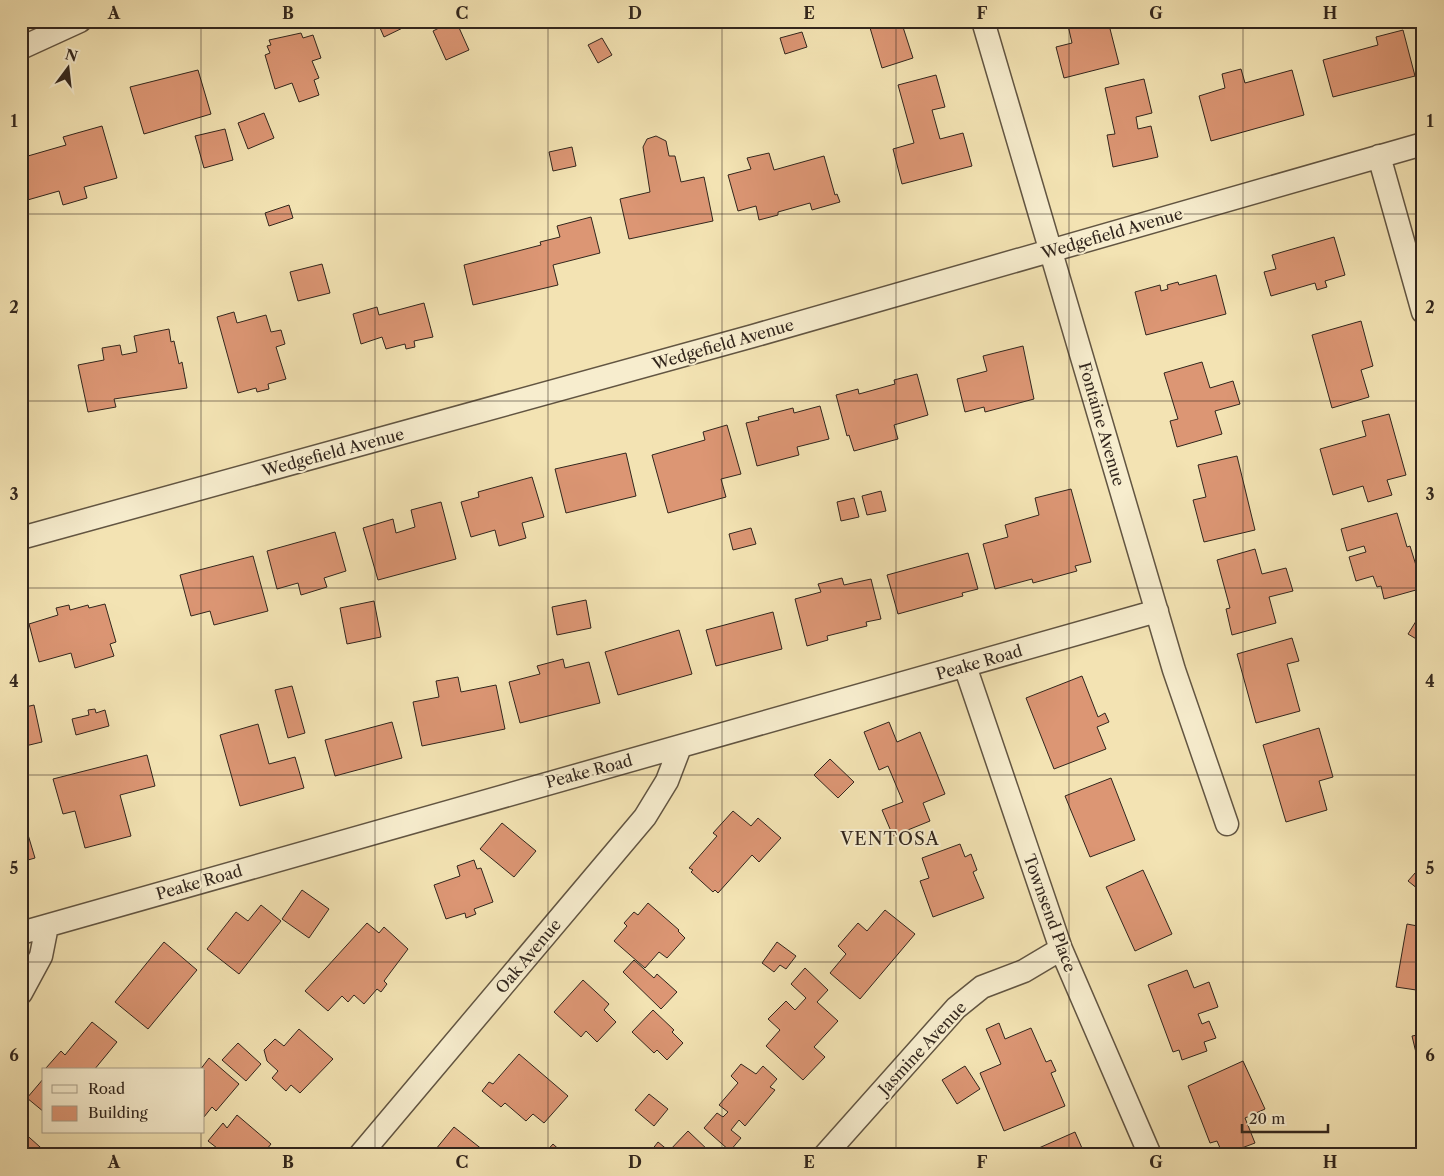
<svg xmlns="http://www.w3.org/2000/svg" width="1444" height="1176" font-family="'Libre Caslon Text',serif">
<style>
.building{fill:#dc9674;stroke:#32261d}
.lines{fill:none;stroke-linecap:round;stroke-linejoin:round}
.street-casing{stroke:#625542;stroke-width:25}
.street{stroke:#f7edce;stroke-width:22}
.grid{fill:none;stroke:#32261d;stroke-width:1;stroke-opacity:0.55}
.labels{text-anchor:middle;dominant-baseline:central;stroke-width:4;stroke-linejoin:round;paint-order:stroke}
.street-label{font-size:16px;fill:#32261d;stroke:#f7edce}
.neighbourhood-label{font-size:18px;letter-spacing:1px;fill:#32261d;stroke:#f7edce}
.neatline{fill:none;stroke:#32261d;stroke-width:2}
.grid-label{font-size:16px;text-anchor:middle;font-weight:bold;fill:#32261d}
</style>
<rect width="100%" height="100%" fill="#f3e3b3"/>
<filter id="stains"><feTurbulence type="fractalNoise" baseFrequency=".004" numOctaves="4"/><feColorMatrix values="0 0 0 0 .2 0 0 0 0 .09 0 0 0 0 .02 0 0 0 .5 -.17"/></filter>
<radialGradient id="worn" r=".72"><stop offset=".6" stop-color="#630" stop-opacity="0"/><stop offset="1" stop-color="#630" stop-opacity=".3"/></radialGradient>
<!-- building -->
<path class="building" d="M377,21H417L384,37Z
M453,21H456L469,50L446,60L433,31Z
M868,21H901L913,58L882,68Z
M1067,21H1108L1119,64L1064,78L1056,47L1072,43Z
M1403,30L1415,76L1333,97L1323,60L1378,45L1376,37Z
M802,32L807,47L785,54L780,38Z
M301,33L303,38L313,35L321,58L312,61L319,78L314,80L319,95L299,102L292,83L275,89L265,55L270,53L267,46L271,45L269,40Z
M602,38L612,55L598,63L588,45Z
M1241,69L1245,83L1292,70L1304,115L1211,141L1199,96L1225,88L1222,74Z
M198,70L211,114L144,134L130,87Z
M936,75L945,107L932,110L940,139L963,133L972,166L902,184L893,149L914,143L898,85Z
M1144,79L1152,113L1136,117L1138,129L1151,126L1158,157L1113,167L1107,135L1115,134L1105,88Z
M264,113L274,138L248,149L238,123Z
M102,126L117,178L84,187L87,198L63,205L59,191L24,201L21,191V158L66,145L63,137Z
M225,129L233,160L204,168L195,136Z
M656,136L666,141L669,156H675L681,182L704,177L713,221L629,239L620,199L650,192L643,147L647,139Z
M572,147L576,166L553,171L549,152Z
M769,153L774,170L824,156L835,195L837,194L840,202L812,210L810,203L778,212V215L759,220L756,206L738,211L728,175L751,169L747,158Z
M289,205L293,218L269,226L265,213Z
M591,217L600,253L553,265L558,285L473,305L464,265L541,245L540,242L560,237L557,226Z
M1334,237L1345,275L1325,281L1327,287L1317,290L1315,283L1271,296L1264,272L1276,269L1272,255Z
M322,264L330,293L298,301L290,272Z
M1216,275L1226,314L1146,335L1135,292L1160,285L1161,291L1168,289L1167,285L1178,282L1179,285Z
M424,303L433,337L414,341L415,347L406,349L405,344L386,349L382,337L361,344L353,314L377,307L379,315Z
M234,312L237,323L266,315L271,332L281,330L285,344L276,347L286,379L268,384L269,389L257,392L256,388L238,393L217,317Z
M1361,321L1373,366L1361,370L1369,397L1332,408L1312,335Z
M169,329L171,342L174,341L179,364L182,362L187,388L114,399L116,407L88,412L78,365L104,360L102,348L120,345L122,355L137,352L134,336Z
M1023,346L1034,399L985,412L984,407L965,412L957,379L987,371L983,356Z
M1202,362L1210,388L1233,381L1240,404L1215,411L1222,434L1177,447L1170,421L1178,419L1164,373Z
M917,374L928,415L894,425L898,439L854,451L849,435L847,436L836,395L858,389L859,394L895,384L894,380Z
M820,406L829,439L797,447L799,455L757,466L746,423L759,420L758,417L793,408L794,413Z
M1389,414L1406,475L1387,480L1392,495L1368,502L1363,486L1333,495L1320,449L1366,436L1362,421Z
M727,425L741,474L721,479L726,497L668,513L652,455L705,440L703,432Z
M626,453L636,496L566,513L555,469Z
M1237,456L1255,530L1204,542L1193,500L1206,497L1198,465Z
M532,477L544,517L522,523L526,538L499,546L495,530L471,537L461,502L479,497L478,492Z
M1071,489L1091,562L1075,566L1077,571L1033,583L1032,579L995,589L983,544L1008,537L1005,525L1039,515L1035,498Z
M881,491L886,511L867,515L862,496Z
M854,498L859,517L841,521L837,502Z
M441,502L456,559L378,580L363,528L393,519L396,533L415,527L411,510Z
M1397,513L1407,547L1410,546L1423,588L1384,599L1381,586L1377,587L1373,576L1356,581L1349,557L1366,552L1364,546L1347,551L1341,529Z
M751,528L756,544L733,550L729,534Z
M335,532L346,571L324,578L327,587L301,595L298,583L277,589L267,551Z
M1255,549L1262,574L1286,568L1293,591L1269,597L1276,623L1232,635L1226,609L1230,608L1217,560Z
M968,553L978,589L962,593L963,596L898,614L887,575Z
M253,556L268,611L214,625L210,611L191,616L180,575Z
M842,578L844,585L871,579L881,619L866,622L867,626L827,636L828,640L807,646L795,599L821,592L818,584Z
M586,600L591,628L557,635L552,607Z
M374,601L381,637L347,644L340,608Z
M105,604L116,642L110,644L114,656L75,668L71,653L39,662L29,624L58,615L56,608L69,605L70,610L88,605L89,608Z
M1423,610V643L1408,634Z
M773,612L782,649L716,666L706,630Z
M679,630L692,674L618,695L605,652Z
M1292,638L1299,661L1287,664L1300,711L1256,723L1237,654Z
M563,659L565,668L589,662L600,703L520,723L509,682L540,674L537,666Z
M1082,676L1098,717L1105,713L1109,722L1097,727L1106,749L1054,769L1026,698Z
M458,677L461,692L496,685L505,729L422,746L413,702L439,697L436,681Z
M292,686L305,733L288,738L275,690Z
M34,705L42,742L21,747V708Z
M95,709L96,713L105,710L109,726L76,735L72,719L89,715L88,710Z
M392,722L402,758L335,776L325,740Z
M889,722L897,742L920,732L945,794L923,803L930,821L893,836L882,810L903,802L888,766L879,770L864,732Z
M258,724L269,764L295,757L304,788L240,806L220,735Z
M1319,728L1333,777L1319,781L1327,810L1286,822L1263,745Z
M147,755L155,786L120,795L131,836L85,848L75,811L63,814L53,779Z
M830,759L854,782L838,798L814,775Z
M1111,778L1135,840L1090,857L1065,796Z
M733,811L751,826L758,818L781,838L759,862L752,855L718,893L715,890L713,892L691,872L693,870L689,868L717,836L713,833Z
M21,818H23L35,858L21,862Z
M502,823L536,851L514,877L480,849Z
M960,844L965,857L971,854L977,870L973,872L984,898L933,917L920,881L929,878L922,858Z
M474,860L477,869L481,868L493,902L474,909L476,914L466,918L465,913L446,919L434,885L460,876L457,866Z
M1423,864V893L1408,881Z
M1143,870L1172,934L1135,951L1106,887Z
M302,890L329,909L309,938L282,919Z
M648,903L679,930L678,931L685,938L667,958L659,952L645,968L614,941L627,926L624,923L634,912L638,915Z
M261,905L281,921L239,974L207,949L236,912L248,921Z
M885,910L915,934L860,999L830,973L846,954L838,946L858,923L867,931Z
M367,923L379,933L384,927L408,949L384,981L387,984L381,992L377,989L364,1004L354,995L348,1002L342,996L328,1011L305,991Z
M1407,924L1423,927V991L1396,987Z
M164,942L197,970L148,1029L115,1002Z
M777,942L796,956L786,969L780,965L774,972L762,963Z
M634,960L654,978L657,974L677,992L661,1009L623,972Z
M805,968L828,990L817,1002L838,1021L814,1047L825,1057L803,1080L766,1046L780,1030L768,1019L786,1001L795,1010L806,998L791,984Z
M1187,970L1194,988L1209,982L1218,1007L1198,1014L1202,1024L1209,1021L1216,1038L1204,1042L1207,1051L1182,1060L1179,1050L1173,1052L1148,985Z
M583,980L609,1004L604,1010L616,1022L597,1042L586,1031L581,1037L554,1012Z
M653,1010L674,1030L672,1032L683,1043L667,1060L657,1050L654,1053L632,1032Z
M92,1022L117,1042L94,1070H49L46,1068L61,1051L65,1055Z
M999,1023L1005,1039L1031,1028L1046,1062L1051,1060L1056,1071L1051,1073L1065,1106L1004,1131L980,1073L1001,1064L986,1029Z
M299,1029L333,1059L300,1093L291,1085L286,1091L272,1078L278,1071L267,1061L264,1050L275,1039L284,1046Z
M1423,1034V1082L1412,1036Z
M238,1043L261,1064L246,1081L222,1060Z
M519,1054L568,1096L544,1123L533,1114L526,1121L505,1103L501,1107L482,1091L489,1082L493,1084Z
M209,1058L239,1084L216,1111L212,1107L204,1117V1070H200Z
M1243,1061L1265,1109L1245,1118L1255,1143L1223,1155L1217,1141L1210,1143L1188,1086Z
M741,1064L756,1074L763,1066L777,1079L770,1087L775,1090L745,1126L739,1120L731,1130L741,1138L730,1151L704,1128L717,1113L723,1117L728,1112L719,1105L738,1083L731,1076Z
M965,1066L980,1089L957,1104L942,1080Z
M44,1078V1112L27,1098Z
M649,1094L668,1109L654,1126L635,1110Z
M237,1115L271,1144L263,1154L264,1155H217L214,1152L217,1148L208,1141L223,1123L227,1128Z
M454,1127L488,1154L487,1155H431Z
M21,1130L49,1155H21Z
M688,1131L710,1152L708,1155H648L658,1142L669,1151Z
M1075,1132L1085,1155H1023Z
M553,1144L565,1155H543Z"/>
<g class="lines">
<!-- street casing -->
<g class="street-casing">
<path id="street" d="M983,21L1174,670L1227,824
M21,48L80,21
M1379,156L1423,312
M21,538L753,336L1423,144
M965,666L1061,949L1150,1155
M21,933L1157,611
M21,993L41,956L47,926
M360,1155L645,817L667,781L680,747
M825,1155L956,1008L982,987L1024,971L1061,949"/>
</g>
<!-- street -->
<use href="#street" class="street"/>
</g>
<!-- grid -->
<path class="grid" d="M201,21V1070M375,21V1155M548,21V1155M722,21V1155M896,21V1155M1069,21V1155M1243,21V1155M21,214H1423M21,401H1423M21,588H1423M21,775H1423M21,962H1423M201,1132V1155"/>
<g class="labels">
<!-- street labels -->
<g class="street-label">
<text transform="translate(1112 233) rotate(-16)">Wedgefield Avenue</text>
<text transform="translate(723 344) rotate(-16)">Wedgefield Avenue</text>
<text transform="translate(1102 424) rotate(74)">Fontaine Avenue</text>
<text transform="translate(333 452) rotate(-15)">Wedgefield Avenue</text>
<text transform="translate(979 662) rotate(-16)">Peake Road</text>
<text transform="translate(589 771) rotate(-15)">Peake Road</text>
<text transform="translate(199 882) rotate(-16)">Peake Road</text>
<text transform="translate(1050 913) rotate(70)">Townsend Place</text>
<text transform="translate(528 956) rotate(-50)">Oak Avenue</text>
<text transform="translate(922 1048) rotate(-47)">Jasmine Avenue</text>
</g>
<!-- neighbourhood labels -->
<g class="neighbourhood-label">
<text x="890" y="839">VENTOSA</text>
</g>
</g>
<!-- margin -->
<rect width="1444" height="1176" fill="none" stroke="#f3e3b3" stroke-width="55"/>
<!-- legend -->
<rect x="42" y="1068" width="162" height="65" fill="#f7edce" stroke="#a89d87"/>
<rect x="52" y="1085" width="25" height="8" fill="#f7edce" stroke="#a89d87"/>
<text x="88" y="1094" font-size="15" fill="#32261d">Road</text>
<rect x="52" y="1106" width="25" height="15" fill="#dc9674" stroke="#a89d87"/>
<text x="88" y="1118" font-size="15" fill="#32261d">Building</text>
<!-- north arrow -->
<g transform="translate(68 68) rotate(15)" stroke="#f7edce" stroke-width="4" paint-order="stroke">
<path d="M0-4L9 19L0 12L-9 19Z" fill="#32261d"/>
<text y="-8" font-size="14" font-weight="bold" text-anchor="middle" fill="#32261d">N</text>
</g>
<!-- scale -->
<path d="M1242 1124v8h86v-8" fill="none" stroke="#32261d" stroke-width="2.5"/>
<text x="1249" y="1124" font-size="15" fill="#32261d" stroke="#f7edce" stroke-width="4" paint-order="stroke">20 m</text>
<rect x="28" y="28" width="1388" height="1120" class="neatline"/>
<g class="grid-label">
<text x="114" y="19">A</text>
<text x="288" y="19">B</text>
<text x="462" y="19">C</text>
<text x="635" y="19">D</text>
<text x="809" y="19">E</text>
<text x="982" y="19">F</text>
<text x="1156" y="19">G</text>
<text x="1330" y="19">H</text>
<text x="14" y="127">1</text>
<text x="1430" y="127">1</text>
<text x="14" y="313">2</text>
<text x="1430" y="313">2</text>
<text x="14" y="500">3</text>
<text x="1430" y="500">3</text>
<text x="14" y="687">4</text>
<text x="1430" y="687">4</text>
<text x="14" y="874">5</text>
<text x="1430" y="874">5</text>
<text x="14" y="1061">6</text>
<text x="1430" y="1061">6</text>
<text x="114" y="1168">A</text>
<text x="288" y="1168">B</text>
<text x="462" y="1168">C</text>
<text x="635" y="1168">D</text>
<text x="809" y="1168">E</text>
<text x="982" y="1168">F</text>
<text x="1156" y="1168">G</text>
<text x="1330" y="1168">H</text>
</g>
<rect width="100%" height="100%" filter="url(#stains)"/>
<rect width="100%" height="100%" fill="url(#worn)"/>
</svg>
